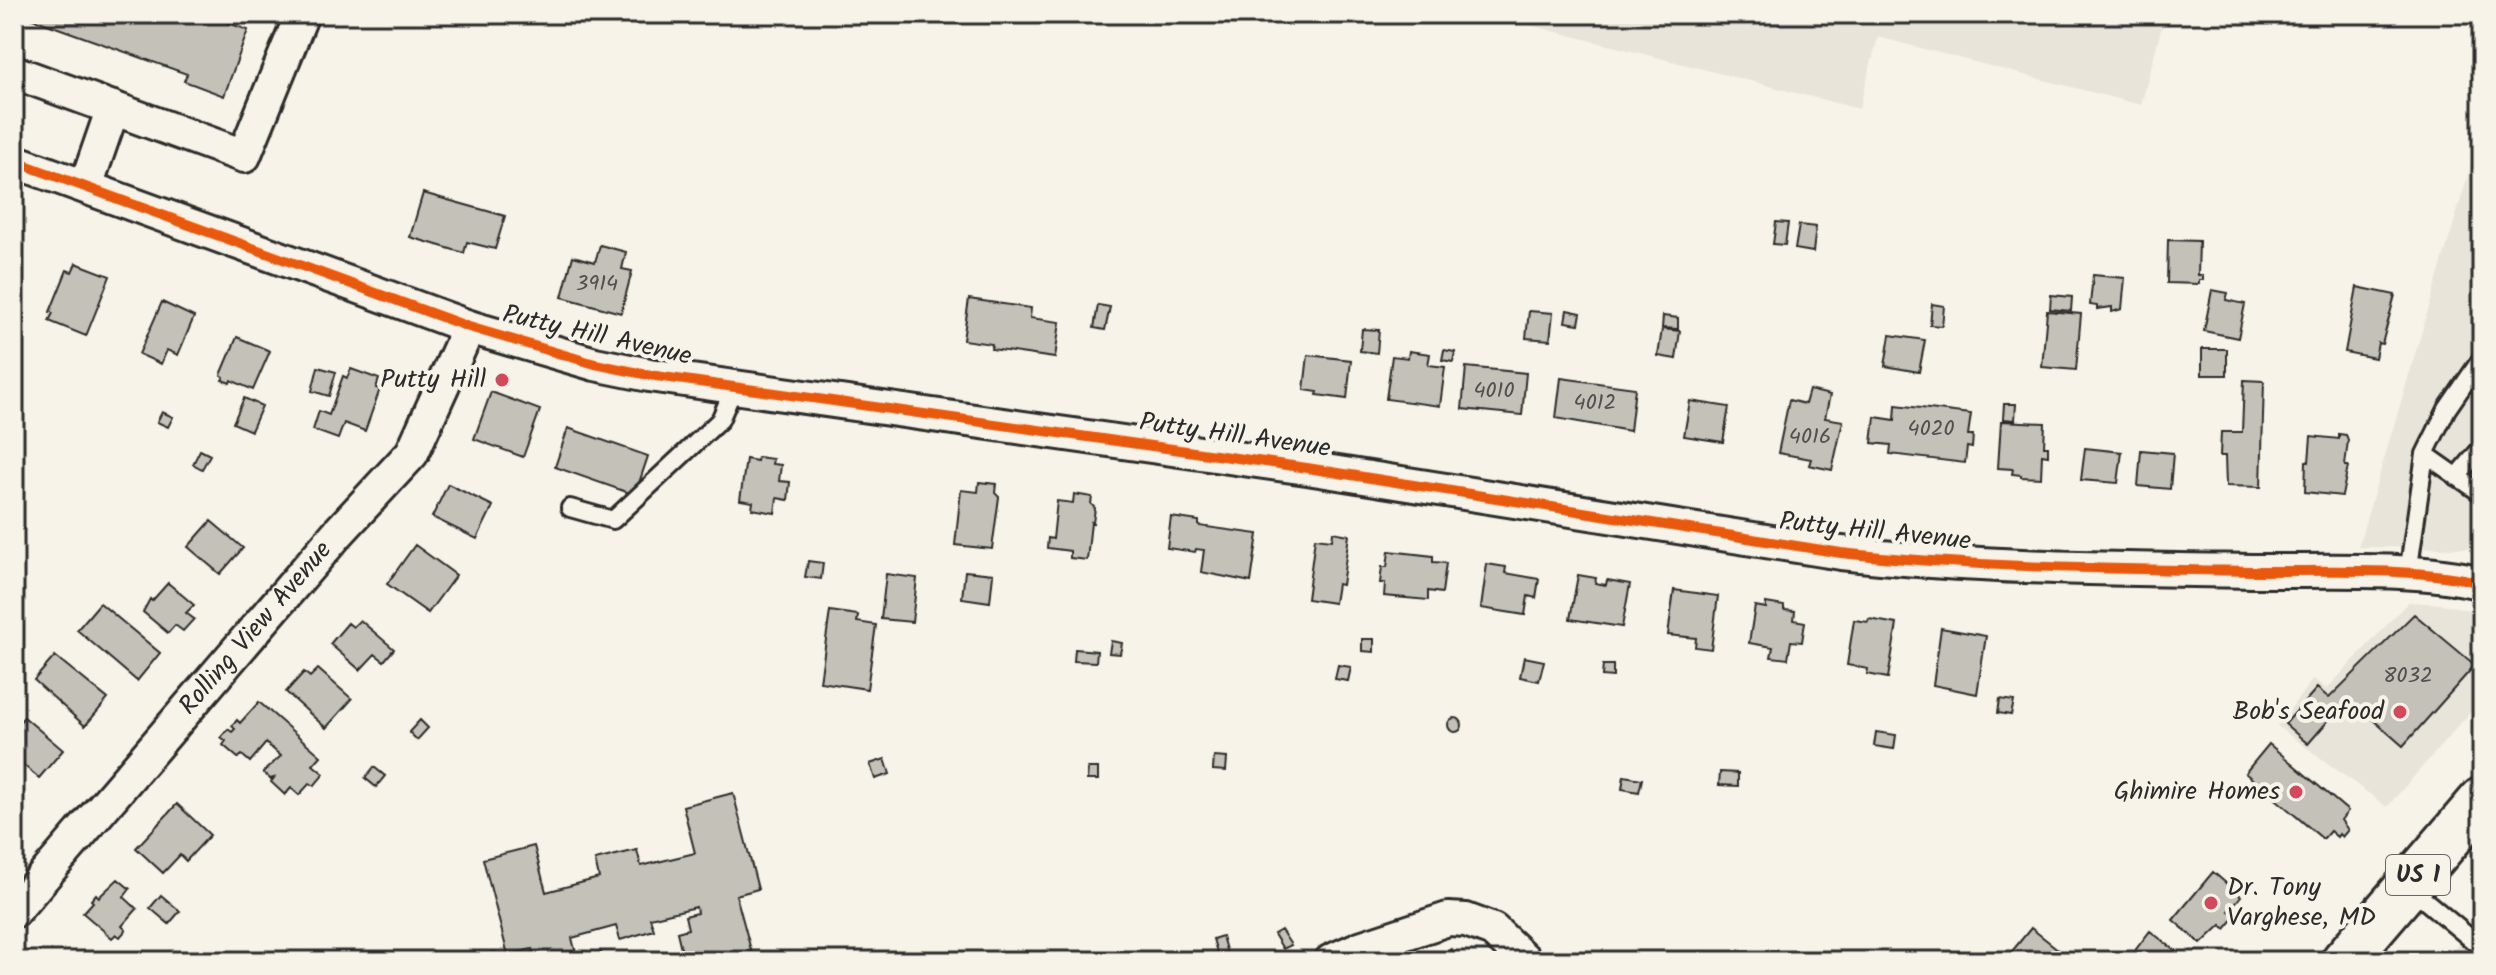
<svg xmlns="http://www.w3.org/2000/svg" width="2496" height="975" font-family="Kalam,sans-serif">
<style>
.built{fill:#e8e4da}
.building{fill:#c4c1b9;stroke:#2b2b2b;stroke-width:2}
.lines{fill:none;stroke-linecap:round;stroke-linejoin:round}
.lane-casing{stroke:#2b2b2b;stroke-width:22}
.street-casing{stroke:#2b2b2b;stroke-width:38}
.highway-casing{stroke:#2b2b2b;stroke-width:50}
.lane{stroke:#f7f3e8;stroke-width:16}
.street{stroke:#f7f3e8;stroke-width:32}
.highway{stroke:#f7f3e8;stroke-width:44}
.cycleway-casing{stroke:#f7f3e8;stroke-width:15}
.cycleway{stroke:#e8590c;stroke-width:10}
.poi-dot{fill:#d1495b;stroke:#f7f3e8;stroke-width:3}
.labels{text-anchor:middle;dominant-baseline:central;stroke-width:8;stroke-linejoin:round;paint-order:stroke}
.number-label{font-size:22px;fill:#51504e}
.shield{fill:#f7f3e8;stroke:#686764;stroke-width:2}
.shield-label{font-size:24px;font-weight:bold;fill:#2b2b2b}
.street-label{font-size:26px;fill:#2b2b2b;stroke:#f7f3e8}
.poi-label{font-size:26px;fill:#2b2b2b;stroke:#f7f3e8;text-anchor:end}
</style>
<rect width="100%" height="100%" fill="#f7f3e8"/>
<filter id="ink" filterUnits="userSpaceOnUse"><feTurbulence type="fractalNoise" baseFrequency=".0125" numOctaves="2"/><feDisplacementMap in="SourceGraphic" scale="16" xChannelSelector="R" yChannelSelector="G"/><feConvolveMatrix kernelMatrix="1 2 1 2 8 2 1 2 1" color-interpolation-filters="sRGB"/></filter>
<g filter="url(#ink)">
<!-- built -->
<path class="built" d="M1487,14H2165L2141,105L1878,37L1859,109Z
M2477,145L2482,147V548L2358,547Z
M2408,602L2442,604L2482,613V699L2387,807L2277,726L2313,679L2327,689Z
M2482,918V961H2442Z"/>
<!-- building -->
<path class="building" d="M19,14H186L204,20L206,15L248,30L224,96L184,81L187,74Z
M423,193L505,216L495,249L467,242L464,253L410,237Z
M1776,222L1788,223L1785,245L1773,244Z
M1799,225L1816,227L1813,252L1795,249Z
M2168,240L2199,241L2198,275H2203V280H2199V284L2167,283Z
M600,245L626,252L622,269L632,271L621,313L562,297L573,256L595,262Z
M76,263L110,276L86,336L49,321L53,313L50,312L67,270L72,272Z
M2093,275L2125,278L2122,309L2112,312V307L2097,309V306L2090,305Z
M2357,287L2395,295L2382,344L2378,343L2375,358L2345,352Z
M2212,290L2228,293L2226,300L2245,304L2238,338L2204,331Z
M2051,295L2072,297L2071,311L2050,309Z
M969,299L1031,308L1030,318L1060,322L1055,358L991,349L992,344L963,340Z
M162,302L194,317L178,355L167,350L161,364L139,354Z
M1932,304L1944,306L1942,326L1930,325Z
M1098,305L1110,307L1105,330L1094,328Z
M1567,310L1581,313L1579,324L1565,322Z
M1529,311L1553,313L1550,340L1526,338Z
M2047,311L2081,314L2076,370L2042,367Z
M1663,316L1678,318V329L1662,328Z
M1362,329L1379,330L1377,353L1360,351Z
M1662,329L1680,331L1676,359L1658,356Z
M1890,335L1925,340L1919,372L1885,366Z
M237,337L270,351L253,390L231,380L230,383L222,380L224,377L221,375Z
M2202,349H2227V375H2202Z
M1444,350L1455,352L1453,362L1442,360Z
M1409,351L1430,354L1428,365L1445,367L1440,406L1386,399L1392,356L1408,358Z
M1308,355L1351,360L1347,399L1317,395L1318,392L1304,390Z
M318,367L336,372L329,396L312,391Z
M1466,367L1526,373L1522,415L1462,409Z
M351,369L379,379L376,388L380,389L365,431L344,423L338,439L313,430L319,411L329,415L343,376L347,378Z
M1561,378L1635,388L1630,431L1556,418Z
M2244,380L2264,381L2261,487L2226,486L2225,456H2220L2221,432H2242Z
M1809,390L1830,395L1825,418L1843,421L1832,470L1809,465L1811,459L1778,453L1789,400L1805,404Z
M491,392L540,410L523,457L474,439Z
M244,398L262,406L251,431L233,423Z
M1690,401L1729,407L1723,442L1684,436Z
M2004,404H2016L2015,420L2003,419Z
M1896,405L1971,414L1968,435H1973L1972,448L1967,447L1965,463L1890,454L1891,445L1872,443L1875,417L1895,420Z
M162,412L173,417L168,427L157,422Z
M2001,421L2045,423L2044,446H2048V455L2042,454L2041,478L2021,477V475L2012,474L2013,469L1998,468Z
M568,428L648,456L635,495L555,467Z
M2339,434L2346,435L2348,440L2345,466H2348L2342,496L2305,492L2306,461L2309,462L2311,436L2339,439Z
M2085,448L2122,452L2118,483L2081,480Z
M200,450L210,455L202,469L193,464Z
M2141,450L2173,453L2170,489L2138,486Z
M758,457L773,459L772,464L781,465L779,481L790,482L788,500L777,498L775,513L752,509L753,502L740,500L746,459L757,461Z
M979,482L996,484L995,493L999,497L992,549L955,545L961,490L978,492Z
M448,484L493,506L477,539L432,517Z
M1074,494L1092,497L1091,504L1095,508L1093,523L1091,522L1087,560L1070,558V551L1047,548L1048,538L1053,539L1057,501L1073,503Z
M1171,517L1199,521V526L1258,534L1251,582L1201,572L1204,550L1196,549L1195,552L1167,548Z
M211,521L243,548L220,574L188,547Z
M1333,532L1349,535L1342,585L1337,584L1334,603L1307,599L1315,538L1332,540Z
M415,545L456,575L428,613L387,584Z
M1389,551L1433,556V562L1446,563L1442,593L1428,591V600L1384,596L1385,583H1380L1382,567H1387Z
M808,561L823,563L821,579L805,577Z
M1487,564L1506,567L1505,573L1539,579L1536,598L1528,596L1525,615L1481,608Z
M965,571L993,574L990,602L962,598Z
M886,574L917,578L912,622L881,619Z
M1578,575L1596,578L1595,583L1606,585L1607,580L1630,584L1622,627L1570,619Z
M168,583L194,605L186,613L194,619L183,631L175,625L168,633L143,612L150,599L152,601Z
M1674,590L1718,596L1711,649L1695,647L1696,638L1668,635Z
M100,603L160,653L137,681L77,630Z
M1766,603L1784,606V610L1795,611L1794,620L1805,622L1802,642L1791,641L1788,659L1771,657L1773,647L1749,643L1755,606L1766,608Z
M830,611L858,615L857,622L876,625L867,689L820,682Z
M2414,614L2475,665L2403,746L2356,705L2340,707L2308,744L2285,724L2317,688L2329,698Z
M1869,619L1897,624L1888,678L1867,674L1868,669L1847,665L1854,620L1868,622Z
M360,620L394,649L384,661L375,654L360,670L330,644L348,623L353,627Z
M1941,628L1986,636L1977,694L1933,685Z
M1362,639H1374V652L1362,651Z
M1111,641L1122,643L1120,654L1109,653Z
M1075,649L1097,651L1096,662L1074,661Z
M55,656L108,699L85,726L34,680Z
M1524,657L1544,661L1539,681L1520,677Z
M1338,665L1351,667L1348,681L1335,679Z
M1603,665H1613V677L1602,676Z
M318,669L352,699L326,728L286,692L304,672L310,677Z
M2000,699L2014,701L2011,715L1998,713Z
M259,702L321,756L313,765L324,774L314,786L310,783L299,795L291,788L285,795L271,782L274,778L270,779L263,772L281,756L266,743L250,762L242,755L238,758L223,745L226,741L221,737L228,729L232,732L235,729L232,726L237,720L240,723Z
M24,717L63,750L39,778L14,757V728Z
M1448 725a7 7 0 1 1 14 0a7 7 0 1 1-14 0Z
M420,720L428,728L417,740L409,732Z
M1876,732L1896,735L1894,749L1874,746Z
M2269,744L2348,811L2341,820L2348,830L2342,837L2339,834L2337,837L2330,831L2323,839L2245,773Z
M1214,757L1227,758L1226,771L1213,770Z
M885,759L890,774L875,779L870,764Z
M374,767L385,776L376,787L365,778Z
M1088,768H1098V780H1087Z
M1720,772L1738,773V786L1719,785Z
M1624,776L1642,779L1639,792L1622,789Z
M733,793L758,889L736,895L754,961H684L677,932L688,929L685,916L697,913L696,907L650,918L654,930L620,940L616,926L572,938L577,958L601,952L603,961H535L532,949L508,955L483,859L534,846L546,892L599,878L595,860L637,850L641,866L695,853L683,806Z
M177,804L210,835L186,861L180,855L163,873L136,848Z
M2213,872L2241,896L2229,911L2236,916L2225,929L2221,925L2201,944L2173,920Z
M118,879L130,889L124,897L137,909L122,926L126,930L120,937L116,934L112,938L83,913L93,902L91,900L96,894L99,897Z
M161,895L180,911L169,924L150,908Z
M2031,928L2073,961H2004Z
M1281,930L1291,945L1283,949L1274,934Z
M2150,931L2189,961H2127Z
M1222,936L1228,957L1219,959L1213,939Z
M1451,949L1464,961H1440Z
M495,952L497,961H480L479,955Z"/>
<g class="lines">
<!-- lane casing -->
<g class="lane-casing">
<path id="lane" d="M2425,454L2482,494
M2457,477L2477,453
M570,508L613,520L720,420L734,388
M2408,574L2425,454L2447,409L2482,358
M2410,888L2482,948"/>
</g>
<!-- street casing -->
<g class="street-casing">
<g id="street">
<path d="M14,72L244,156L302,14"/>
<path d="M14,161L469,327L595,364L649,375L1307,468L1841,553C1978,568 2115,569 2252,571C2322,572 2415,566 2482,583"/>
<path d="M86,186L113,108"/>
<path id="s1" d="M14,911L336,535L412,453L469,327"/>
<path d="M1331,961L1360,948L1448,919L1466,920L1493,930L1526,961"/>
</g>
</g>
<!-- highway casing -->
<g class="highway-casing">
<path id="highway" d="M2344,961L2482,800"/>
</g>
<!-- lane -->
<use href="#lane" class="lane"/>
<!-- street -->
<use href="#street" class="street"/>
<!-- highway -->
<use href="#highway" class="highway"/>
<!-- cycleway casing -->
<g class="cycleway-casing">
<path id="cycleway" d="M14,161L469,327L595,364L649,375L1307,468L1841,553C1978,568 2115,569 2252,571C2322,572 2415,566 2482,583"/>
</g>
<!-- cycleway -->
<use href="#cycleway" class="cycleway"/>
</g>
</g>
<!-- markers -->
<g class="poi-dot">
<circle cx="502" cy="380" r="8"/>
<circle cx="2400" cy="712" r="8"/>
<circle cx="2296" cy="792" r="8"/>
<circle cx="2211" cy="903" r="8"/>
</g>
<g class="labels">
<!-- number labels -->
<g class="number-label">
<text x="597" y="284">3914</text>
<text x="1494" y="391">4010</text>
<text x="1595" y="403">4012</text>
<text x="1931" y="429">4020</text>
<text x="1810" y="437">4016</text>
<text x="2408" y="676">8032</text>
</g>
<!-- shield labels -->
<rect class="shield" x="2386" y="855" width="64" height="40" rx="6"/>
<g class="shield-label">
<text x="2418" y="875">US 1</text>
</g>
<!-- street labels -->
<g class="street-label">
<text transform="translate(597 336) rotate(13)">Putty Hill Avenue</text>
<text transform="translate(1235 436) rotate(8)">Putty Hill Avenue</text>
<text transform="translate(1875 532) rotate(6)">Putty Hill Avenue</text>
<text stroke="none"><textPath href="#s1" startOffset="372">Rolling View Avenue</textPath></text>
</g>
<!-- poi labels -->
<g class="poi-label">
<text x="486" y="380">Putty Hill</text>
<text x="2384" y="712">Bob's Seafood</text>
<text x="2280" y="792">Ghimire Homes</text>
<text x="2227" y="888" text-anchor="start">Dr. Tony<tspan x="2227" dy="30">Varghese, MD</tspan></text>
</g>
</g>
<!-- margin -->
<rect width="2496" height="975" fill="none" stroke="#f7f3e8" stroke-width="48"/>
<rect x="24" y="24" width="2448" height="927" fill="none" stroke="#2b2b2b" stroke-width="3" filter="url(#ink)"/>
</svg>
